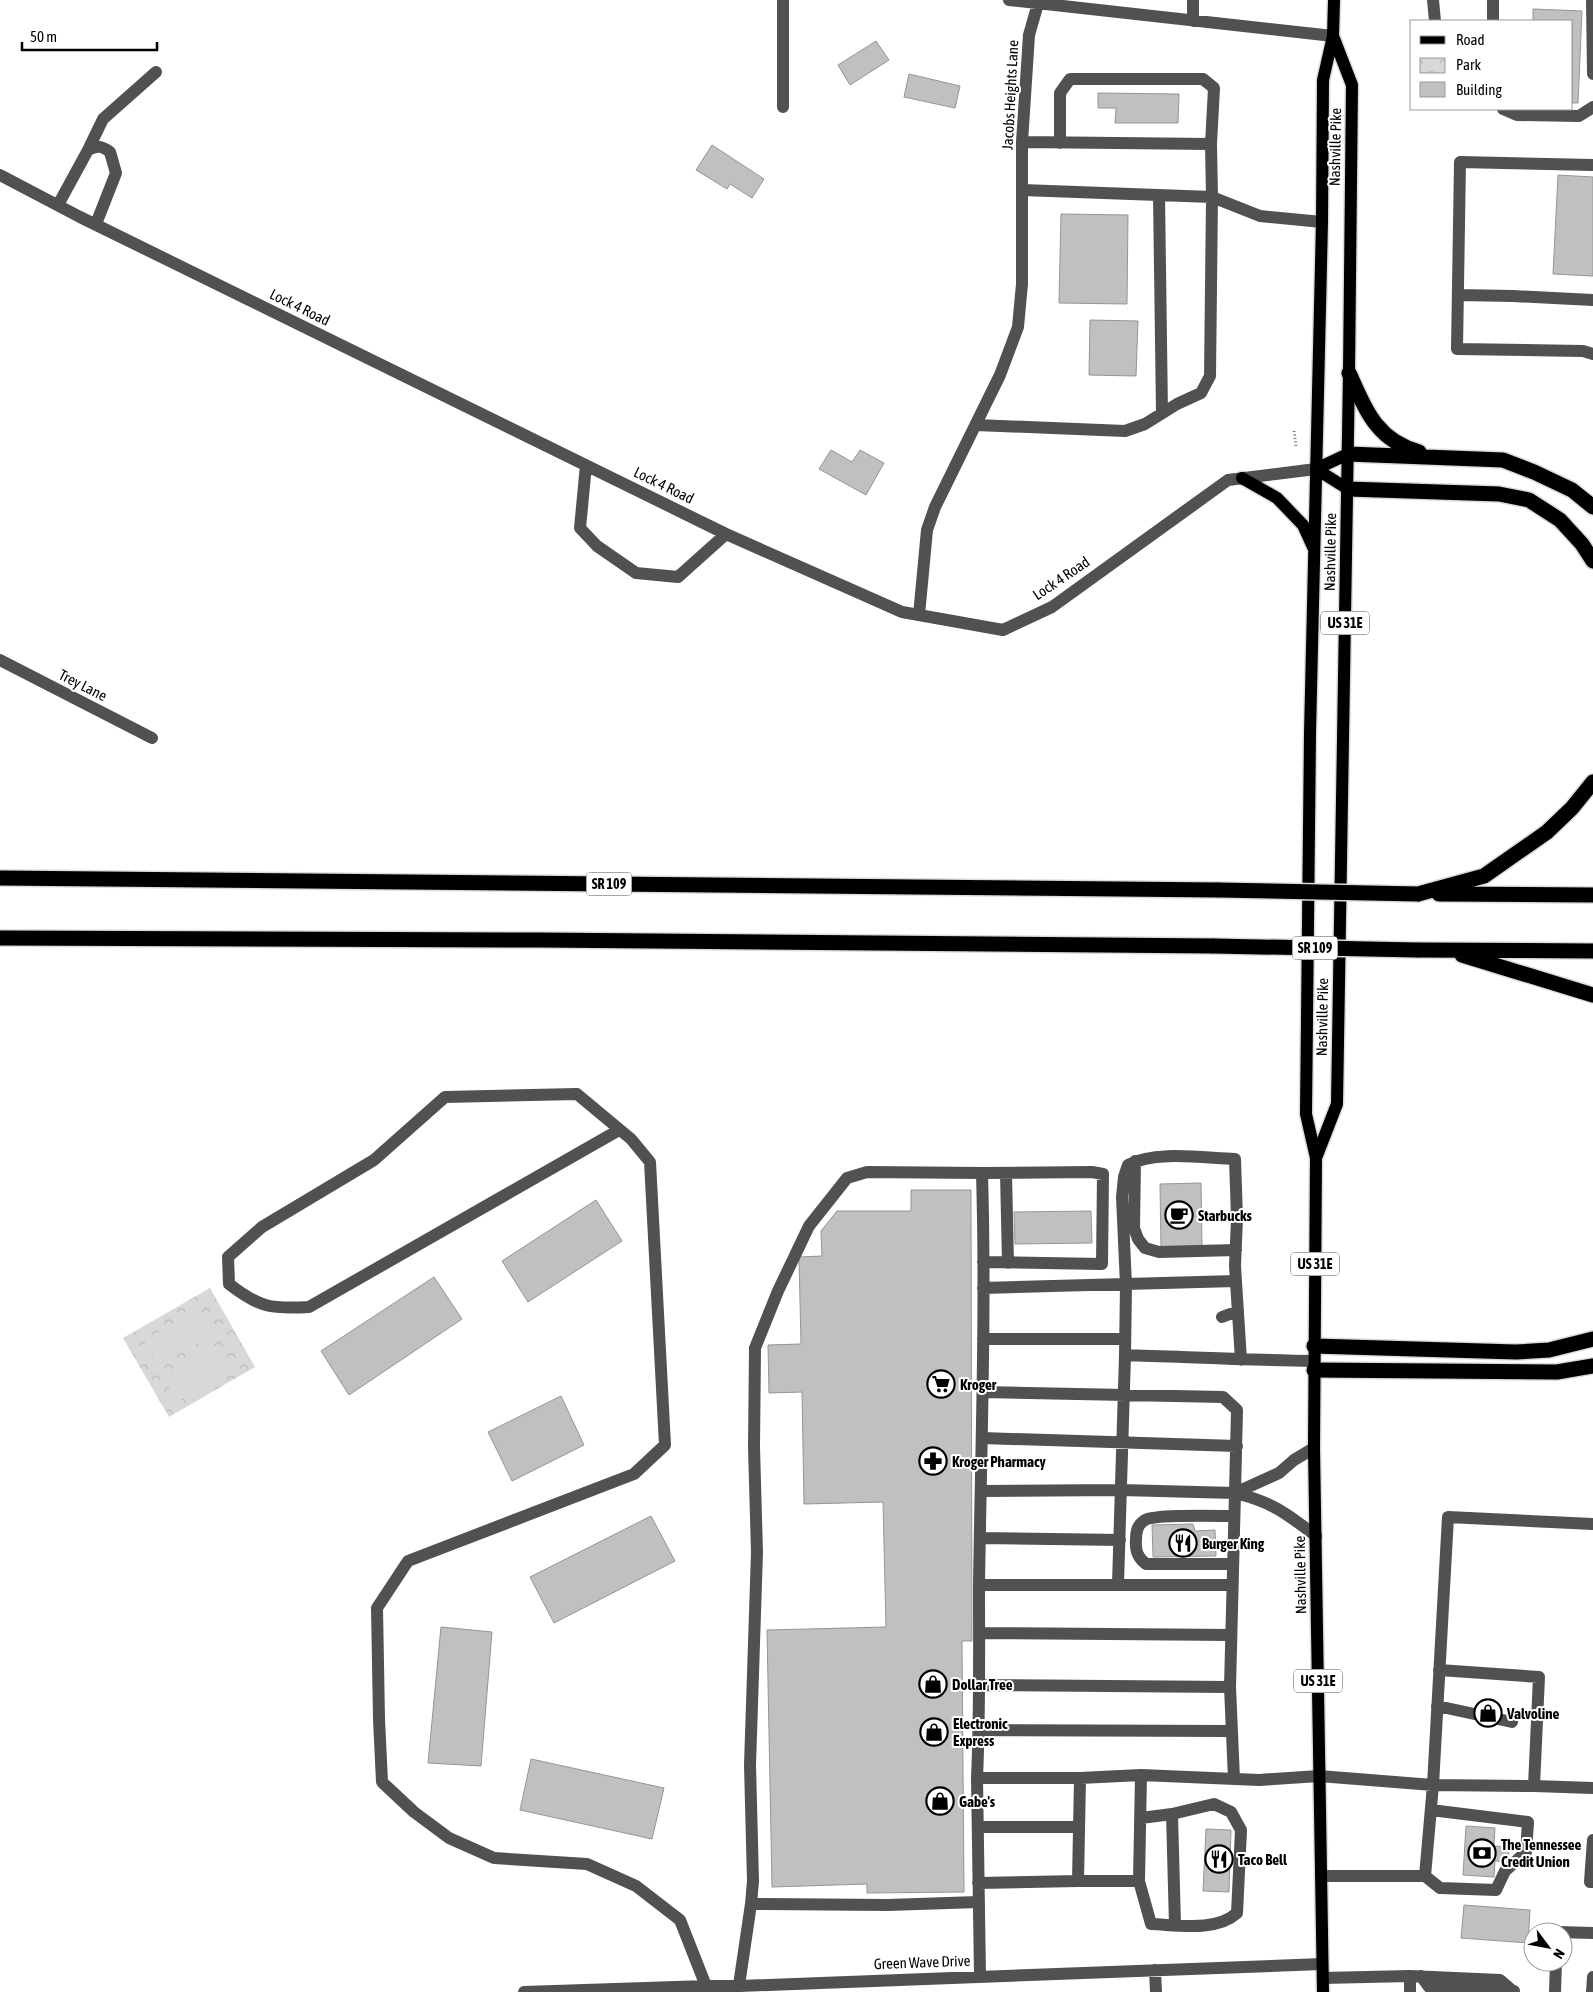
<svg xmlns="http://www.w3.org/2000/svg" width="1593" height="1992" font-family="'Asap Condensed',sans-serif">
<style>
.park{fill:url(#park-crowns)}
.pitch{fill:#d8d8d8}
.building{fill:#c0c0c0;stroke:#959595}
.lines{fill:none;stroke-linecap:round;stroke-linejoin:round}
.major-casing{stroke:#dbdbdb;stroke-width:15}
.highway-casing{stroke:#dbdbdb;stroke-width:18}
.path{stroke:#737373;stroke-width:3;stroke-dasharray:1 2.5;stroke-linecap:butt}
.minor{stroke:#515151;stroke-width:12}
.major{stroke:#000;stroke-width:12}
.highway{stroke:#000;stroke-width:15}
.highway-bridge-casing{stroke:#dbdbdb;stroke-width:18;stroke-linecap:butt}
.highway-bridge{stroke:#000;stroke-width:15}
.labels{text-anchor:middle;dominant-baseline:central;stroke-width:4;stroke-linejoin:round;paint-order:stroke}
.shield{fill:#fff;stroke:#4c4c4c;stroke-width:1}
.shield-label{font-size:14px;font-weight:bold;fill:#000}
.street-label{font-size:15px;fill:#000;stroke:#fff}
.poi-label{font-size:15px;font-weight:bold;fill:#000;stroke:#fff;text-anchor:start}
</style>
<defs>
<pattern id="park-crowns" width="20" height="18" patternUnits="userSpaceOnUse" patternTransform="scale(1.25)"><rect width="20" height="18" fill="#d8d8d8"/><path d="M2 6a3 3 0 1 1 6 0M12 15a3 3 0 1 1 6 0" fill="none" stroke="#b8b8b8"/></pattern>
</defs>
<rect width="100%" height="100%" fill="#fff"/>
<!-- park -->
<path class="park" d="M210,1288L255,1367L169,1417L123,1338Z"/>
<!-- pitch -->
<path class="pitch" d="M200,1309L214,1334L158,1366L144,1341Z
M219,1344L234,1369L177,1402L163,1376Z"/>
<!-- building -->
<path class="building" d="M1533,9L1582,11L1578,103H1572V21H1517H1533Z
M876,41L889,60L850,85L838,65Z
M909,74L960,86L955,108L904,97Z
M1098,93L1179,94L1178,123H1115L1116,108H1098Z
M712,145L764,179L752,198L730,184L727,189L696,170Z
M1558,175L1593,177V276L1553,274Z
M1061,214L1128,215L1127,304L1059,303Z
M1090,320L1138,321L1136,376L1089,375Z
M831,450L852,462L860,450L884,463L866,495L819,469Z
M1201,1183L1202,1246L1161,1247L1160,1184Z
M911,1190H971L972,1641H962L964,1892L867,1893V1884L772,1887L767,1630L886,1627L883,1502L804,1504L802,1392L769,1393L768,1345L801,1344L799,1257L822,1256L821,1231L837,1211H911Z
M596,1200L622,1241L528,1302L502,1261Z
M1091,1211L1092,1243L1015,1244L1014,1212Z
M434,1277L462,1319L349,1395L321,1351Z
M561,1396L584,1445L512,1481L488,1432Z
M651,1516L675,1561L554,1623L530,1577Z
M1193,1524L1195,1531L1215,1530L1216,1556L1153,1557L1152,1525Z
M441,1627L492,1632L481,1766L428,1763Z
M531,1759L664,1788L652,1839L520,1810Z
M1466,1826L1495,1828L1494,1846L1509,1847L1508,1862L1495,1861L1494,1877L1463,1875Z
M1206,1829L1231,1830L1229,1892L1203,1891Z
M1464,1905L1530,1910L1528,1943L1461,1938Z"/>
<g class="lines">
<!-- major casing -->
<g class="major-casing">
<path id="major" d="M1316,469L1348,489
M1316,469L1348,454
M1242,478L1277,498L1303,525L1313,547
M1316,1158L1337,1104L1349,373L1352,85L1333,36
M1323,1992L1314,1448L1316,1158L1306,1114L1310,733L1322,222L1323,80L1333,36L1334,0"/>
</g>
<!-- highway casing -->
<g class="highway-casing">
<path id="highway" d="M1349,373C1366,410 1376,440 1419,452
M1348,454L1503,460L1534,472L1572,490L1593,507
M1348,489L1499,494L1529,500L1560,520L1582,544L1593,561
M0,878L1219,890
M1418,894L1484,876L1547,832L1572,808L1593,782
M1439,894L1593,895
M0,938L539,940L1214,946
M1417,950L1593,951
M1462,955L1593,995
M1314,1346L1516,1352L1549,1350L1593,1339
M1314,1370L1557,1372L1593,1366"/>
</g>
<!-- path -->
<path class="path" d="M1294,431L1296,446"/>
<!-- minor -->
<path class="minor" d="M1009,0L1333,36
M1433,0L1435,21
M1592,0L1593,74
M1193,21V0
M1493,21V0
M783,107V0
M1503,109L1517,115L1579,116L1593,107
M1022,142L1211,144
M1060,143V93L1070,79H1203L1214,88L1211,144L1212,197L1260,216L1322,222
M88,150L103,119L156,72
M1593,165L1460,162L1457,349L1583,351L1593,354
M0,175L80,217L726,534L902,612L1003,630L1052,607L1228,480L1316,469
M1159,195L1162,413
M58,205L88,150C98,145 102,146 110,152L116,173L96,224
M1458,295L1513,296L1593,300
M976,425L1125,431L1145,424L1177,404L1201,393L1210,376L1212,197L1022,190
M586,465L580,528L597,546L636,573L678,577L726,534
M919,615L927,530L935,507L1000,375L1018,327L1022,284V142L1029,35L1039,0
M0,660L152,738
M619,1130L309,1307C271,1309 260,1308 229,1284L228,1257L262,1227L374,1160L445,1097L577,1094L631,1139L650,1162L665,1445L634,1474L408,1561L377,1608L379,1719L382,1782L414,1812L449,1838L494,1858L587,1864L636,1886L680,1920L706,1986
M1135,1161L1134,1228L1138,1239L1145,1248L1159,1252L1236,1250
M982,1173L1092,1172L1103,1174L1102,1264L983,1262
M1006,1173L1008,1263
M983,1288L1236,1281
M1222,1317L1238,1311
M983,1339H1125
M1241,1360L1235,1266L1237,1218L1235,1159C1204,1158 1155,1150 1128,1165L1124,1177L1122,1197L1126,1285L1125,1355C1188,1357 1250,1360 1314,1361
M983,1392L1223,1397L1237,1410L1235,1493
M982,1438L1237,1446
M982,1491L1121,1490L1235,1493L1230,1687L1234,1779
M1235,1493C1272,1502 1286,1513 1316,1536
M1235,1493L1279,1473L1294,1460L1314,1448
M981,1538L1120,1540
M1233,1564H1146C1138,1558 1135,1551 1136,1540C1136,1532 1137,1525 1145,1520C1155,1514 1218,1516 1234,1516
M1118,1584L1125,1355
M979,1585H1232
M980,1633L1231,1635
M1439,1670L1539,1677L1534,1786L1593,1788
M980,1685L1230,1687
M1437,1706L1512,1722
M979,1730L1231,1731
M1172,1814L1175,1925
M978,1827H1078
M1593,1840L1590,1882H1593
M1321,1876H1425L1433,1785L1534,1786
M1425,1876L1440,1888L1496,1890L1505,1871L1526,1852L1528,1822L1431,1810
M1078,1881H1139L1141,1775
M1139,1881L1151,1924C1178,1925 1216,1932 1237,1913L1241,1830L1231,1812L1214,1804L1172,1814L1141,1818
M978,1883L1078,1881L1080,1778
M751,1904L888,1905L978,1902
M1558,1932L1593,1933
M1155,1970L1156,1992
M980,1976L977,1778H1080L1141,1775L1259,1780L1319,1776L1433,1785L1448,1517L1593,1524
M1421,1976L1429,1987L1514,1991
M1323,1978L1410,1976L1500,1980L1514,1992
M524,1992L706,1986H740L1322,1964
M738,1992L751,1904L753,1881L750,1765L757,1552L754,1447L755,1348L778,1291L809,1226L847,1178L867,1172L982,1173C986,1311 981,1448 979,1585C979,1649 980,1714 977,1778
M1410,1992V1976
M1555,1992L1556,1962
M1592,1992L1593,1977"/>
<!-- major -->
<use href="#major" class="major"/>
<!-- highway -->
<use href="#highway" class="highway"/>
<!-- highway-bridge casing -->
<g class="highway-bridge-casing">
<path id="highway-bridge" d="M1219,890L1418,894
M1214,946L1417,950"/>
</g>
<!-- highway-bridge -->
<use href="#highway-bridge" class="highway-bridge"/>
</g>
<!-- icons -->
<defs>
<g id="cafe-ring" transform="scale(1.4375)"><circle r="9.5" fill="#fff" stroke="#000" stroke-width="1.5"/><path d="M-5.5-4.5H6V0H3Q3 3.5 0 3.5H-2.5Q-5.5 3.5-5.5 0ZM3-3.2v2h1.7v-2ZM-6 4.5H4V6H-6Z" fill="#000"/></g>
<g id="supermarket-ring" transform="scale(1.4375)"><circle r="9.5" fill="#fff" stroke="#000" stroke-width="1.5"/><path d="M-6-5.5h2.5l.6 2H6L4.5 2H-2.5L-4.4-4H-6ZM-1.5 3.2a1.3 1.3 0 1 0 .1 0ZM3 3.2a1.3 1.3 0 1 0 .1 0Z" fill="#000"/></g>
<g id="pharmacy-ring" transform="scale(1.4375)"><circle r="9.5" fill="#fff" stroke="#000" stroke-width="1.5"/><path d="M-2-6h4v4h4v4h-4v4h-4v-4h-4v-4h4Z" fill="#000"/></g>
<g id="restaurant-ring" transform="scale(1.4375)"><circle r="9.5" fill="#fff" stroke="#000" stroke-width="1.5"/><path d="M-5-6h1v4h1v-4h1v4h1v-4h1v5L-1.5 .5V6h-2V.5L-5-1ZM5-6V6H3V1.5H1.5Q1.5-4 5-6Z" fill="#000"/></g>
<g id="shop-ring" transform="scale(1.4375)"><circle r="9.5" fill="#fff" stroke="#000" stroke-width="1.5"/><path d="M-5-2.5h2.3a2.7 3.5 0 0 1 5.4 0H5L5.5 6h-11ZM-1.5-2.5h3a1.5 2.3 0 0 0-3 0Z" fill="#000"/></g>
<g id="bank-ring" transform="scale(1.4375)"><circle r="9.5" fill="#fff" stroke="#000" stroke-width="1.5"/><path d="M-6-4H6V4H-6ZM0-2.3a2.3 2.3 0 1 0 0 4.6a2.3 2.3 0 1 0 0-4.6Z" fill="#000"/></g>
</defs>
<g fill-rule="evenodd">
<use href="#cafe-ring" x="1179" y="1215"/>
<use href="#supermarket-ring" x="941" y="1384"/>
<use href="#pharmacy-ring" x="933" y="1461"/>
<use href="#restaurant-ring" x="1183" y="1543"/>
<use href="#shop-ring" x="933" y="1684"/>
<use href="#shop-ring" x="1488" y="1713"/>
<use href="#shop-ring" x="934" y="1732"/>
<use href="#shop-ring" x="940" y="1801"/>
<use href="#bank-ring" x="1482" y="1853"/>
<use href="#restaurant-ring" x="1219" y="1859"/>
</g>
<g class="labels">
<!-- shield labels -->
<g class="shield">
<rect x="1321" y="611.5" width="48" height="23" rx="4"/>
<rect x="586.5" y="872.5" width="45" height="23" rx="4"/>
<rect x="1292.5" y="936.5" width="45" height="23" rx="4"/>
<rect x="1291" y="1252.5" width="48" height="23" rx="4"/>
<rect x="1294" y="1669.5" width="48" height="23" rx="4"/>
</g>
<g class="shield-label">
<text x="1345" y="623">US 31E</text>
<text x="609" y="884">SR 109</text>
<text x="1315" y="948">SR 109</text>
<text x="1315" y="1264">US 31E</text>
<text x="1318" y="1681">US 31E</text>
</g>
<!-- street labels -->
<g class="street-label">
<text transform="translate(1010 95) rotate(-87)">Jacobs Heights Lane</text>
<text transform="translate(1335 147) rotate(-89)">Nashville Pike</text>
<text transform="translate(300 307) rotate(26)">Lock 4 Road</text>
<text transform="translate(664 485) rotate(26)">Lock 4 Road</text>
<text transform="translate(1330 552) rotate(-89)">Nashville Pike</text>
<text transform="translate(1061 578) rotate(-34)">Lock 4 Road</text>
<text transform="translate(83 685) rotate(27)">Trey Lane</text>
<text transform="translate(1322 1017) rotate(-89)">Nashville Pike</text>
<text transform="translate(1300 1575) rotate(-91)">Nashville Pike</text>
<text transform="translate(922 1962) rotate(-2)">Green Wave Drive</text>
</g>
<!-- poi labels -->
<g class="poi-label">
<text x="1198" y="1215">Starbucks</text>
<text x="960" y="1384">Kroger</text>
<text x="952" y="1461">Kroger Pharmacy</text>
<text x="1202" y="1543">Burger King</text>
<text x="952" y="1684">Dollar Tree</text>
<text x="1507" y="1713">Valvoline</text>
<text x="953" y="1723">Electronic<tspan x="953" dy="17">Express</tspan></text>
<text x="959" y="1801">Gabe's</text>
<text x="1501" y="1844">The Tennessee<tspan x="1501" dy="17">Credit Union</tspan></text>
<text x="1238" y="1859">Taco Bell</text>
</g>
</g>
<!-- legend -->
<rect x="1410" y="20" width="162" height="90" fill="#ffffff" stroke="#999999"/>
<rect x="1420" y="36" width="25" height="8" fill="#000000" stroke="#999999"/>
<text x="1456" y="45" font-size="15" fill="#000000">Road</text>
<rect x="1420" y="58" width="25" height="15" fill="url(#park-crowns)" stroke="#999999"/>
<text x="1456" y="70" font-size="15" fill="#000000">Park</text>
<rect x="1420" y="82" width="25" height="15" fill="#c0c0c0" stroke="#999999"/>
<text x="1456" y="95" font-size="15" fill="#000000">Building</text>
<!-- north arrow -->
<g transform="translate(1548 1947) rotate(122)"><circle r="24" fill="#ffffff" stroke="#999999"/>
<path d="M0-4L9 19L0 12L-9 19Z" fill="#000000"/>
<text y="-8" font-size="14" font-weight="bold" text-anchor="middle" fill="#000000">N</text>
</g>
<!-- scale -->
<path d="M22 42v8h135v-8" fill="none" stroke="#000000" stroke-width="2.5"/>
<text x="30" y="42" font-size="15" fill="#000000" stroke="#ffffff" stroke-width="4" paint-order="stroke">50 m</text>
</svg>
